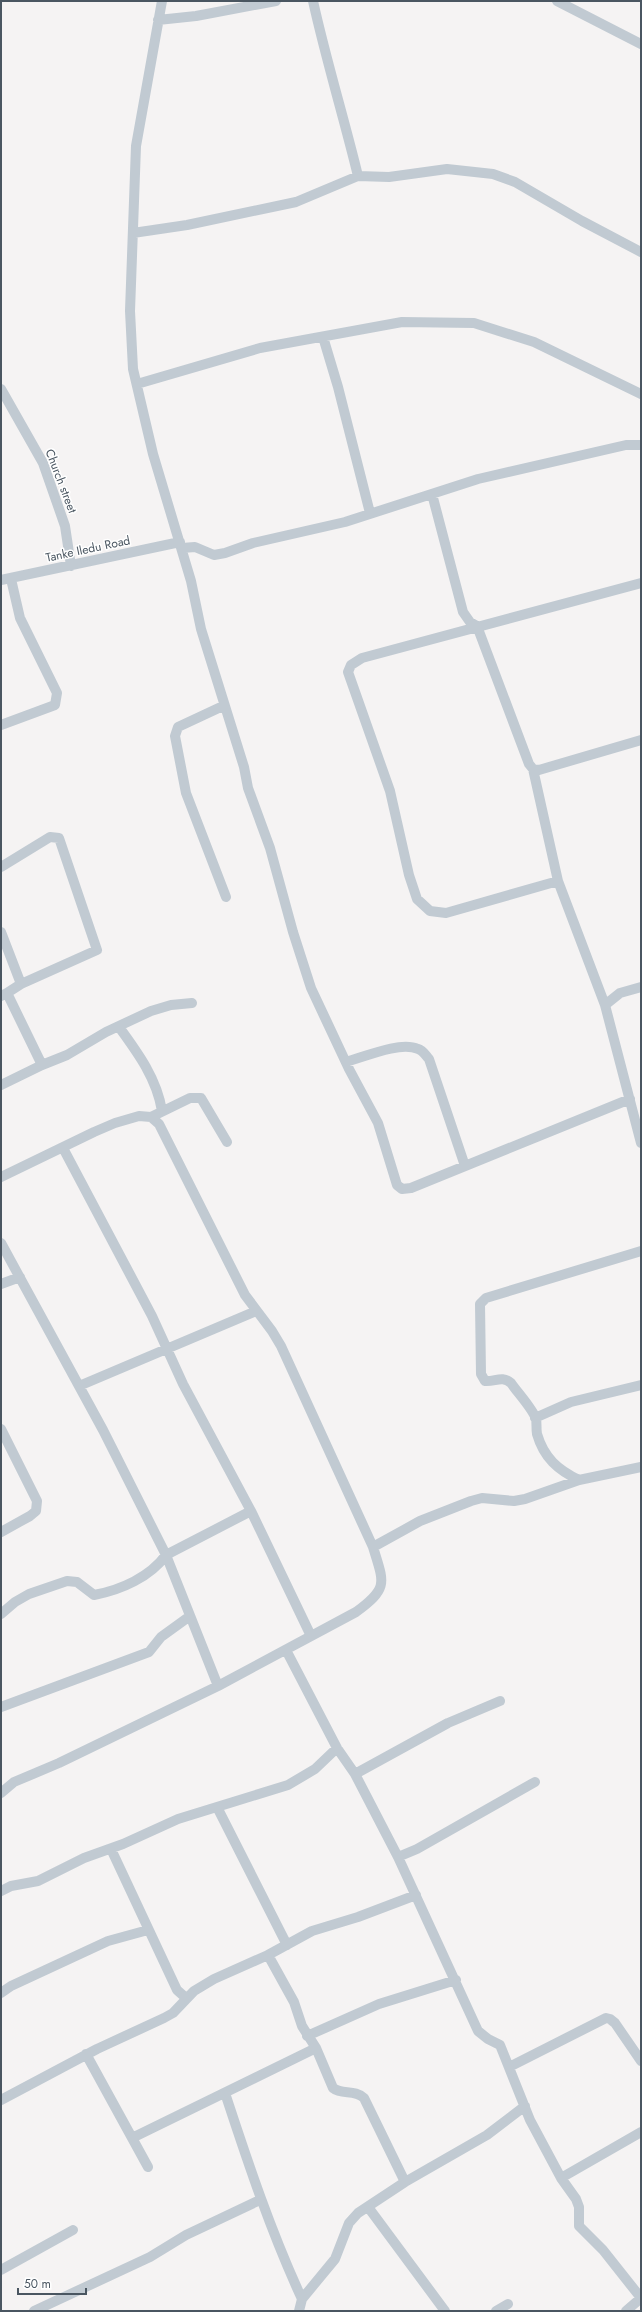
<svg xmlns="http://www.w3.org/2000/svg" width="642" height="2312" font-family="Jost,sans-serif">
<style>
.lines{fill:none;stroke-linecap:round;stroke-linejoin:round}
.street{stroke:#c1cad2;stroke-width:10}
.labels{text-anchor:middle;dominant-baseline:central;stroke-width:3;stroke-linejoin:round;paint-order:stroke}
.street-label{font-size:12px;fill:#4a5661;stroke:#fff}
</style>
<rect width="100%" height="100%" fill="#f5f3f3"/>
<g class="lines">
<!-- street -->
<path class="street" d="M162,1L136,146L130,311L133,369L153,454L191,581L201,629L244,767L248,788L270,848L293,932L311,988L349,1069L378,1123L397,1185L402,1189L411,1188L630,1099
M313,1C326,60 344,118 358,176
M557,1L641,44
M158,20L196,16L276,1
M133,233L187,225L296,202L358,176L389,177L447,169L493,174L515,182L582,221L641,252
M323,337L338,387L370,513
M137,384L260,348L402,322L474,323L534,342L641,394
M1,389L43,463L65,526L71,566
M432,494L463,612L470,622L477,626L529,764L533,769L539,770L641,740
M182,548L195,547L214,555L225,553L253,543L345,522L478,479L626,445H641
M1,580L180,542
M223,706L178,727L175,736L186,793L226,897
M1,725L55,705L57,693L20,618L11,579
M533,769L558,881L605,1005
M1,867L50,837L59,838L97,950L21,984L7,993
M558,881L446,913L430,911L417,899L409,875L390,791L348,672L351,665L362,658L641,583
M1,932L21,984
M641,987L620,993L605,1005L641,1143
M1,996L7,993L42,1065L67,1055L106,1032L151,1011L171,1005L192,1003
M119,1027C138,1053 157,1079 162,1111
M346,1062C364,1057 400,1041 418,1049C423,1050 426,1056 429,1059L465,1166
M1,1085L42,1065
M151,1117L190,1098H201L227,1142
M63,1148L152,1316L183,1384L251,1511L311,1636
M1,1177L94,1132L115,1123L139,1116L151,1117L159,1124L245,1295L272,1331L281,1346L373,1547C384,1583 389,1588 356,1612L218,1686L59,1763L14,1782L1,1793
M1,1243L103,1430L166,1555L218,1686
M1,1284L20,1277
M79,1386L256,1311
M535,1418L571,1402L641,1385
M1,1429L37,1501L36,1511L30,1516L1,1532
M579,1480C558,1470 544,1458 537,1434C536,1429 537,1423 536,1419C533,1409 517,1392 511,1383C502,1375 495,1382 485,1381L481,1374L480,1304L486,1298L641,1251
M373,1547L420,1521L471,1501L482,1498L514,1501L525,1499L579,1480L641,1467
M1,1614L15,1602L29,1594L67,1581L77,1582L94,1595C121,1590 150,1577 166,1555L251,1511
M286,1650L337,1748L355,1774L398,1857L478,2031L488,2039L500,2045L530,2120L561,2178L576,2199L579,2207V2226L603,2250L641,2298
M1,1707L149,1652L161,1637L190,1616
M355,1774L448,1723L500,1701
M217,1807L287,1945
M111,1849L177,1990L186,1998
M398,1857L417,1849L535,1782
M1,1891L11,1886L38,1881L84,1858L123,1844L178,1819L288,1785L315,1769L337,1748
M268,1955L294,2002L302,2026L316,2048L333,2088C342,2095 355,2089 364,2098L405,2182
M1,1993L11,1986L108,1941L148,1930
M307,2036L379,2004L456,1980
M86,2054L148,2167
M509,2067L606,2018L610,2019L615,2023L641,2061
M225,2093C248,2163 271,2232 302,2299
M1,2100L97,2049L164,2018L173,2013L194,1991L214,1979L268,1955L312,1931L358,1917L416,1895
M132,2138L316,2048
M561,2178L641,2132
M368,2207L445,2311
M1,2270L73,2230
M34,2311L150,2257L186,2235L260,2200
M299,2311L302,2299L335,2259L349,2223L358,2213L405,2182L487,2135L525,2106
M496,2311L508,2304
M626,2311L641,2298"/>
</g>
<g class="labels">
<!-- street labels -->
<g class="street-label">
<text transform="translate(61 481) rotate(69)">Church street</text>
<text transform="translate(88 549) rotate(-12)">Tanke Iledu Road</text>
</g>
</g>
<!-- border -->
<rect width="642" height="2312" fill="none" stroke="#4a5661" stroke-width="4"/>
<!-- scale -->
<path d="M18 2288v6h68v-6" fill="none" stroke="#4a5661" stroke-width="2"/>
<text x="24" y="2288" font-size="12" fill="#4a5661" stroke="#ffffff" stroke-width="3" paint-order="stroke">50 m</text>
</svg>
